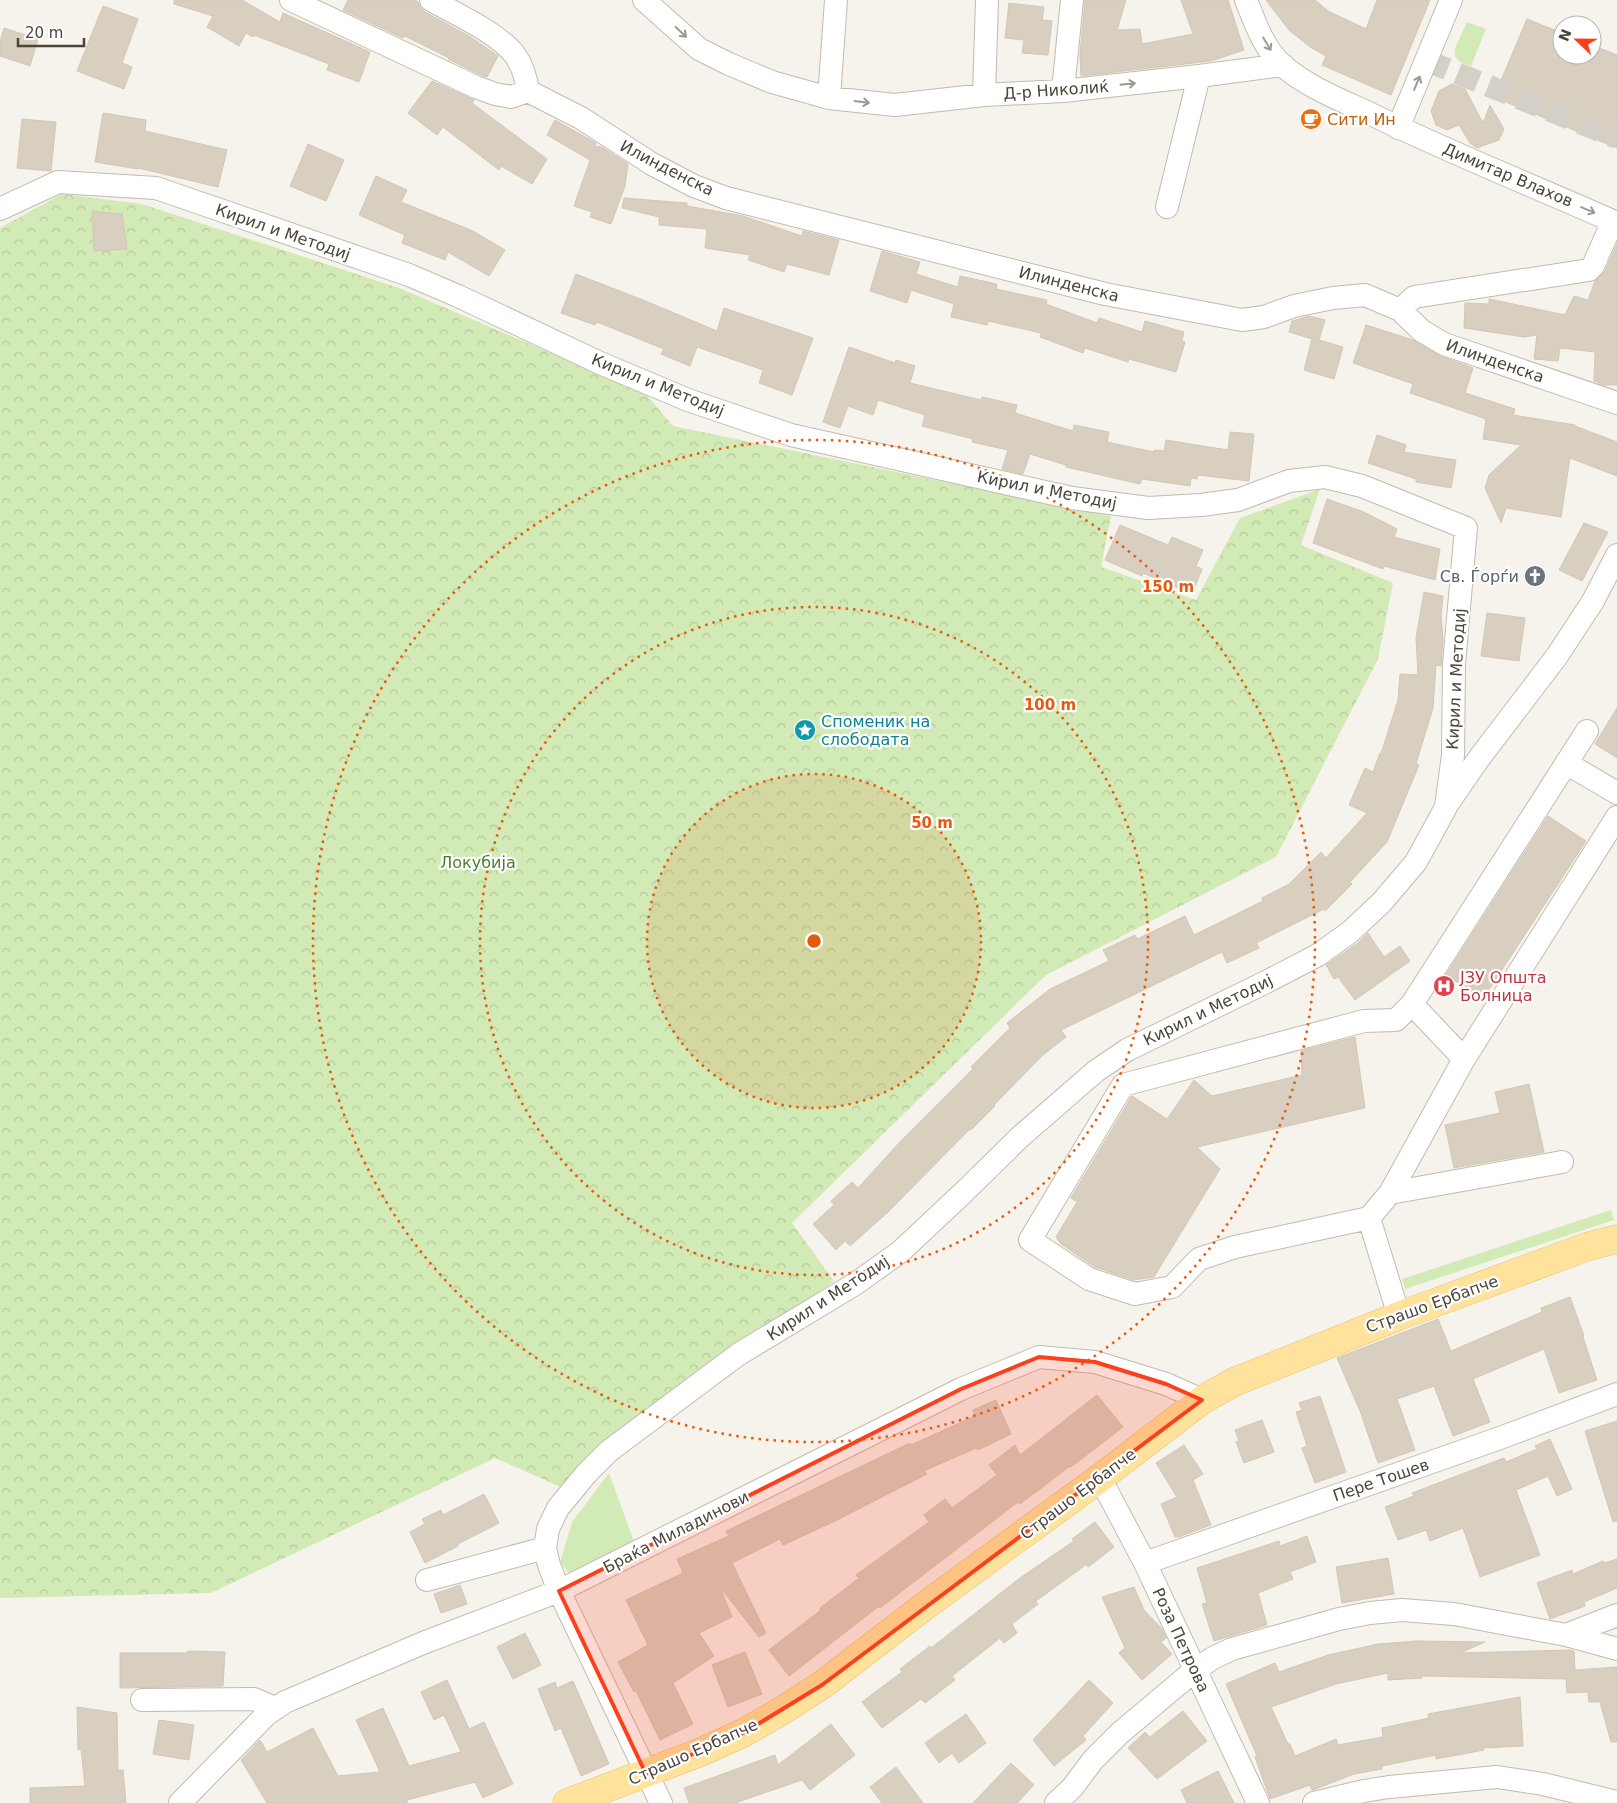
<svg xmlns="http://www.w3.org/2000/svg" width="1617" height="1803" font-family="'DejaVu Sans',sans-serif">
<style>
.grass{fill:#d2eab5}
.forest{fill:url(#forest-crowns)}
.building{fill:#d8cfc1;stroke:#d3c7b4}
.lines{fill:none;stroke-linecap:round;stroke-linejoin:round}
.minor-tunnel{stroke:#d4d0c8;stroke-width:22;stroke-dasharray:22 11;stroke-linecap:butt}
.minor-casing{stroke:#c2bbae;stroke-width:24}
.major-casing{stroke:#e6c16a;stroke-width:29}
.minor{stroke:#fff;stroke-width:22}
.major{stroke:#ffe39c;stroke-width:28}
.oneway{stroke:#9c9892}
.marked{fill:#fc3f1d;fill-opacity:0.2;stroke:#fc3f1d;stroke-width:4;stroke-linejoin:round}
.ring{fill:none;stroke:#e8590c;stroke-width:2.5;stroke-dasharray:2.5 5}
.labels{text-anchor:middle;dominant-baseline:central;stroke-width:4.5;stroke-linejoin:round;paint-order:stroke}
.street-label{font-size:16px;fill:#4b4439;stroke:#fff}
.food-label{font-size:16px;fill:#c56008;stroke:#fff;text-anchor:start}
.worship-label{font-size:16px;fill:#5b616d;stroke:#fff;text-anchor:end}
.culture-label{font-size:16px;fill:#0d838f;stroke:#fff;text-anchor:start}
.park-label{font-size:16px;fill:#4a7f2a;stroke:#fff}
.health-label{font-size:16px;fill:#be3a42;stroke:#fff;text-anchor:start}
.centre{fill:#e8590c;stroke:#fff;stroke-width:2.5}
.ring-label{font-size:15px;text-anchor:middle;font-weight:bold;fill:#e8590c;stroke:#fff;stroke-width:4.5;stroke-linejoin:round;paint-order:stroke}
</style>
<defs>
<pattern id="forest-crowns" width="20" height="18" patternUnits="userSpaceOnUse" patternTransform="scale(1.25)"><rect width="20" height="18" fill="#d2eab5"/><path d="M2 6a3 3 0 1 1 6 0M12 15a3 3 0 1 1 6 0" fill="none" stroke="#b6ca9c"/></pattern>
</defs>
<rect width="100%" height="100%" fill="#f6f3ec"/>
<!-- grass -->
<path class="grass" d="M1467,22L1486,29L1471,66L1460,62L1455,56V48Z
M1611,1210L1614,1220L1405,1289L1402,1279Z
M609,1473L634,1542L570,1574L560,1563L572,1522Z"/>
<!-- forest -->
<path class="forest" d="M62,194L142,204L399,288L645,393L673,426L1111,516L1101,567L1196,600L1240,518L1320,489L1301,545L1393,583L1378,659L1276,857L1046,975L792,1223L834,1281L563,1488L495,1458L211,1593L0,1598V228Z"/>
<!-- building -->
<path class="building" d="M174,0H242L280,22L283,13L370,52L359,82L327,70L329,64L254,35L253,37L246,33L239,46L207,27L213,16L174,4Z
M348,0H415L418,2L420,7L425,12L469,36L498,56L487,77L481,75L448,59L449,58L405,36L403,38L343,10Z
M1085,0H1126L1117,30L1140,29L1142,44L1193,34L1181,0H1228L1244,50L1211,61L1081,76L1080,53Z
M1266,0H1315L1328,11L1366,29L1377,0H1430L1391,95L1322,65L1326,56L1310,47L1289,30Z
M1009,3L1044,7L1042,20L1052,21L1048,55L1022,53L1024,40L1005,38Z
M103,6L138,19L122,63L132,67L124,89L77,71Z
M1527,19L1562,33V55H1592V45L1617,55V148L1494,97Z
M4,28L38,39L30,66L0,56V42Z
M432,81L474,100L472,103L547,159L532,184L501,166L499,170L443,127L437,135L408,113Z
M1452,84L1465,89L1483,123L1490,105L1504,129L1499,140L1477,148L1470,143L1459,125L1447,130L1436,125L1431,111L1439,91Z
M103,113L146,120L145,131L227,150L218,187L138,168V169L95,162Z
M22,119L56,122L51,171L17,168Z
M555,120L596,143L594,146L602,147L628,164L625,186L611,224L590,217L592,212L574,206L590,160L547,135Z
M308,144L344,160L326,201L290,186Z
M376,176L407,190L401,202L473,231L505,250L489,276L448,252L445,260L402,243L405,235L359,215Z
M624,198L687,203V206L743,216L802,236L803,231L839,240L829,275L787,264L784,272L748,260L750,255L705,248L707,229L659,225V217L622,208Z
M92,211L122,214L127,249L94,251Z
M1617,244V385H1604L1594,381L1595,352L1560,348L1558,361L1534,359L1537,335L1524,337L1464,328L1465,303L1489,304V299L1565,315L1574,296L1588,300L1595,281L1605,271Z
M882,251L920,262L916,274L958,287L960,276L997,284L996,289L1047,300L1046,304L1097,323L1099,318L1142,332L1145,321L1184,332L1182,341L1185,342L1176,372L1129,359L1128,362L1085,348L1083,353L1040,337L1041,333L988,321L987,325L951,317L954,304L911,290L907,303L870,291Z
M576,274L643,300L717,331L724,308L813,338L792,395L759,383L763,370L697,347L690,366L661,354L664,349L597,322L595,325L561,313Z
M1309,316L1325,320L1319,340L1343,347L1334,379L1304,370L1312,339L1289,332L1292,321Z
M1366,325L1413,340L1440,356L1473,368L1465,393L1515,409L1513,415L1575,425V426L1617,442V476L1570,458L1561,517L1506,508L1501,523L1485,488L1489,475L1521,445L1483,439L1486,419L1410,393L1413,384L1353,363Z
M849,347L895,363L896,360L915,366L910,383L981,400L982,397L1017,405L1015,413L1073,431L1074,425L1109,432L1107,442L1154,452V450L1164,451L1166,440L1228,450L1230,432L1254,434L1249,481L1198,475L1197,479L1191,478L1190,486L1142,479L1140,484L1066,467V465L1030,454L1023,474L1002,469L1008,450L972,442L973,439L922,426L925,415L878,400L873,415L848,406L840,428L823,422Z
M1377,435L1406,445L1404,452L1456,460L1451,488L1416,482V479L1368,463Z
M1327,499L1364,512L1397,529L1394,537L1440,549L1435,580L1384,566L1383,569L1313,543Z
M1584,523L1608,532L1582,581L1559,570Z
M1120,525L1168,545L1172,537L1203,550L1196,566L1202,569L1192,594L1143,573L1142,576L1105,560Z
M1424,592L1443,596L1441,616L1443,639L1441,666L1436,665L1433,708L1416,764L1419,765L1387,842L1350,882L1352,884L1325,911L1324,909L1256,943L1259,948L1227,963L1222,952L1061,1030L1066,1037L1043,1055L994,1105L995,1106L971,1130L970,1129L888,1212L850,1246L845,1241L836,1250L813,1224L834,1205L831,1201L852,1182L858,1188L899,1143L973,1069L971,1067L1010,1028L1007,1023L1050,989L1109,961L1103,950L1135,935L1137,939L1185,916L1194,935L1263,901L1262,898L1289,884L1321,852L1326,858L1367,813L1349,805L1365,768L1373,772L1380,753L1381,754L1398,700L1400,674L1418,675L1416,638Z
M1487,613L1525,618L1519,661L1481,656Z
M1617,708V758L1595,744Z
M1548,816L1586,841L1483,999L1446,975Z
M1368,933L1384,957L1400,946L1410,961L1355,1000L1338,977L1334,979L1326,965L1358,943Z
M1355,1037L1365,1108L1197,1147L1220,1169L1154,1277L1134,1280L1095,1267L1061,1244L1056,1237L1077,1202L1071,1198L1132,1096L1167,1119L1194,1080L1212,1096L1302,1075L1301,1051Z
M1529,1084L1544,1152L1454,1168L1445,1125L1500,1113L1495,1092Z
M1570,1297L1584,1336L1583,1337L1597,1380L1559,1393L1544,1349L1473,1379L1490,1422L1453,1436L1434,1386L1397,1399L1415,1450L1378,1463L1360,1411L1337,1358L1438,1319L1451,1351L1542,1312L1541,1308Z
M1097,1395L1123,1427L1071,1467L1070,1466L1020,1504L1018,1502L880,1608L879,1606L789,1676L769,1650L821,1610L820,1608L859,1578L856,1575L929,1522L924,1515L945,1499L952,1508L997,1475L989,1465L1015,1445L1020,1455Z
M1320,1396L1346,1472L1315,1483L1302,1448L1307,1446L1296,1412L1302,1410L1299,1403Z
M996,1400L1011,1434L978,1450L976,1448L924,1471L927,1474L833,1522L783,1545L780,1539L732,1563L766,1633L759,1637L720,1587L732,1617L699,1633L714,1656L673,1683L693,1724L660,1740L636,1691L634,1692L618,1662L648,1645L626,1600L683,1573L677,1559L729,1536L726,1531L910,1443L911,1445L975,1416L973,1410Z
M1262,1420L1274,1452L1244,1463L1236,1442L1239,1441L1235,1430Z
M1617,1421V1521L1613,1522L1585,1431Z
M1550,1439L1572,1489L1557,1496L1548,1476L1516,1490L1540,1555L1480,1577L1463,1528L1430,1541L1426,1530L1398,1540L1385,1507L1414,1496L1412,1493L1504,1458L1506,1462L1537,1449L1535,1446Z
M1184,1445L1203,1474L1193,1480L1211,1525L1179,1537H1175L1161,1504L1177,1497L1156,1463Z
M484,1494L499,1523L458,1544V1546L425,1563L410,1532L425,1524L422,1519L441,1510L443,1515Z
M1095,1522L1114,1547L1088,1567L1087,1564L1036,1601L1038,1604L1012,1624L1017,1633L1004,1643L1000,1638L952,1676L955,1680L925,1703L921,1699L882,1728L862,1702L902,1672L900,1669L930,1646L931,1648L1020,1578L1074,1541L1072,1539Z
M1307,1536L1316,1562L1290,1572L1293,1579L1258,1593L1267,1625L1214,1641L1202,1604L1207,1603L1197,1568L1279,1541L1280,1546Z
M1388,1558L1394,1594L1342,1603L1336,1567Z
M1617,1559V1588L1584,1602L1585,1606L1550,1619L1537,1583L1572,1570L1573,1574L1603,1561L1604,1563Z
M460,1585L467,1604L441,1613L434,1594Z
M1134,1587L1144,1610L1162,1629L1166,1638L1161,1642L1172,1654L1142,1680L1119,1653L1125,1648L1102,1597Z
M525,1633L541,1665L513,1679L497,1647Z
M1417,1641L1485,1642L1460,1653L1570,1650L1574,1651L1575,1670L1617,1667V1742H1611L1600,1702H1589L1588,1692L1567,1693L1566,1679L1422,1676V1678L1388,1680V1673L1336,1684L1271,1707L1288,1744H1290L1295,1756L1336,1739L1338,1745L1383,1737L1382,1728L1429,1718L1428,1714L1520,1697L1523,1746L1483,1748L1484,1750L1436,1759V1755L1382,1766V1769L1354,1774L1313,1790H1312L1310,1785L1270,1799L1255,1757L1257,1756L1226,1684L1275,1663L1279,1672L1328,1655L1378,1644Z
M188,1651L225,1652L223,1686L120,1688V1653H187Z
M745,1652L762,1694L728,1707L712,1665Z
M447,1680L469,1729L484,1722L513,1784L483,1798L475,1782L407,1800V1803H267L241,1760L260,1740L267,1752L313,1728L338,1776L380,1772L356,1720L383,1708L409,1766L461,1752L444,1715L434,1720L421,1692Z
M1089,1680L1113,1703L1083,1736L1086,1740L1054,1766L1033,1740Z
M573,1681L609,1764L581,1776L561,1728L555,1731L538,1689L555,1682L557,1688Z
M77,1707L117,1713L118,1770H123L126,1803H30V1788L85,1786L81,1749L78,1750Z
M1183,1711L1207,1741L1157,1779L1128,1748L1145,1732L1150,1737Z
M966,1714L986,1743L959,1763L952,1753L939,1763L925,1743Z
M159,1720L194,1725L189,1760L153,1754Z
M831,1724L855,1755L810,1790L802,1780L735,1803H689L684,1788L775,1755L778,1765Z
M1011,1763L1034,1785L1017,1803H973Z
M896,1767L923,1803H882L870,1787Z
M1218,1771L1234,1803H1187L1181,1790Z"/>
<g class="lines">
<!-- minor-tunnel -->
<path class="minor-tunnel" d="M1427,61L1617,138"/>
<!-- minor casing -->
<g class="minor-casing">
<path id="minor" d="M291,0L476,87L495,94L511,97L528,91L581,118L652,164L694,186L726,198L1105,294L1242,320L1264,317L1294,306L1333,298L1365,295L1400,310L1422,331L1444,344L1617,403
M431,0C456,14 498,33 515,55C523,66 526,78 528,91
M644,0L699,49L729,64L772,82L829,98L895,105L984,95L1063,91L1199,76L1283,65
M1246,0C1255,23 1264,49 1283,66C1309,88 1343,101 1373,115C1453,154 1536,187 1617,223
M1063,91L1072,0
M984,95L987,0
M829,98L836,0
M1398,128L1451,0
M1167,207L1199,76
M0,209L58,182L156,188L409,275L458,296L600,363L688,400L791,435L1072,498L1148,508L1201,505L1238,500L1289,481L1325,477L1362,486L1466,528L1454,664L1453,755L1446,807L1416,862L1382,902L1350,932L1318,955L1266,982L1127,1050L1096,1071L1020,1137L965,1191L900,1252L855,1284L739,1354L609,1451L586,1474L558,1508L548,1529L545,1548L549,1565L559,1591L661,1803
M1400,310L1414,297L1589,270L1593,266L1613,221
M1566,763L1617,793
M1449,802L1477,761L1557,656L1593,601L1617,555
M1412,1004L1396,1020L1364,1021L1123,1085L1030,1240L1089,1279L1135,1294L1172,1287L1199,1259L1235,1247L1369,1218L1390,1193L1464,1059L1617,817
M1464,1059L1412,1004L1587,731
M1390,1193L1562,1162
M1369,1218L1399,1316
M1100,1478L1145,1563L1258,1803
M1145,1563L1500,1438L1617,1394
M427,1580L545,1548
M1566,1635L1617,1649
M142,1700L254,1699L275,1708
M180,1803L267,1714L285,1702L423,1643L559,1591L961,1389L1039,1357L1095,1362L1166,1384L1202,1400
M1056,1803L1072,1788L1093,1760L1120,1733L1195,1670L1213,1658L1232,1649L1339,1619L1370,1613L1402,1610L1454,1614L1566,1635L1617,1615
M1314,1803L1364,1791L1389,1787L1497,1777L1543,1784L1617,1802"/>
</g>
<!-- major casing -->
<g class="major-casing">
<path id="major" d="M567,1803L701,1752L745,1732L783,1710L822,1685L926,1605L1100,1478L1202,1400L1234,1382L1399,1316L1589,1246L1617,1239"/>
</g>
<!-- minor -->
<use href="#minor" class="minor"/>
<!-- major -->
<use href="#major" class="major"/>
</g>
<!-- one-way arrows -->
<defs><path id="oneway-shaft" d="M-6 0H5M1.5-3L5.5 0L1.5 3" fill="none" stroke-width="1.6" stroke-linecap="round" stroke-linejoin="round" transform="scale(1.25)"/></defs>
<g class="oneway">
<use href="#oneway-shaft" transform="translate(681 32) rotate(43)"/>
<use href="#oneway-shaft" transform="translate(1267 44) rotate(59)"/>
<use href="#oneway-shaft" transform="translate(1417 83) rotate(-67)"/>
<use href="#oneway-shaft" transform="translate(1128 84) rotate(-6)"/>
<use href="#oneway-shaft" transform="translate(862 102) rotate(7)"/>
<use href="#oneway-shaft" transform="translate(1588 210) rotate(23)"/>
</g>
<!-- marked area -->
<path class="marked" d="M1039,1357L1095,1362L1166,1384L1202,1400L822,1685L745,1732L646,1774L559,1591L961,1389Z"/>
<!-- distance rings -->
<circle cx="814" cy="941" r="167" fill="#e8590c" fill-opacity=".12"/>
<g class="ring">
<circle cx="814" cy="941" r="167"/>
<circle cx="814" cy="941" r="334"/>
<circle cx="814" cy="941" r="501"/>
</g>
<!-- icons -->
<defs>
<g id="cafe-disc" transform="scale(1.125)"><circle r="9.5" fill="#e8710a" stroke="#fff"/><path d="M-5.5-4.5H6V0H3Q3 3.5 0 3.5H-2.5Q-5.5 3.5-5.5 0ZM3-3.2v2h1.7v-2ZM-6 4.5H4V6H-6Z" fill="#fff"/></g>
<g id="church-disc" transform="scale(1.125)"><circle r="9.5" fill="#6b7280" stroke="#fff"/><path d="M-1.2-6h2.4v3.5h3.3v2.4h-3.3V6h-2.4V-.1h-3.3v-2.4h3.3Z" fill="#fff"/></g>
<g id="sight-disc" transform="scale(1.125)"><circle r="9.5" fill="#0f9aa8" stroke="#fff"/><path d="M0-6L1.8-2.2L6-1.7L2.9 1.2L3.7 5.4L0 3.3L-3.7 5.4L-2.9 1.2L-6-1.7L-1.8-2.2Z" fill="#fff"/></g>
<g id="hospital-disc" transform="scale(1.125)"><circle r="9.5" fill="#e0444e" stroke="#fff"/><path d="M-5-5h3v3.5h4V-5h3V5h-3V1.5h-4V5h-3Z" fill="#fff"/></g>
</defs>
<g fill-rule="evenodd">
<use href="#cafe-disc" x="1311" y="119"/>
<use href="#church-disc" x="1535" y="576"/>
<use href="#sight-disc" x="805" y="730"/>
<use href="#hospital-disc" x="1444" y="986"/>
</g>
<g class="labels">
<!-- street labels -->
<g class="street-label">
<text transform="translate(1056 90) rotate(-4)">Д-р Николиќ</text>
<text transform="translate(667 168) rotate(27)">Илинденска</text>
<text transform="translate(1508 175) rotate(23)">Димитар Влахов</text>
<text transform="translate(283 232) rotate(19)">Кирил и Методиј</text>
<text transform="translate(1069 284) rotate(14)">Илинденска</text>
<text transform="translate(1495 361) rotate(19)">Илинденска</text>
<text transform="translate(658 385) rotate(22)">Кирил и Методиј</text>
<text transform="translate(1047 490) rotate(11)">Кирил и Методиј</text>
<text transform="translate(1456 679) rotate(-87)">Кирил и Методиј</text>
<text transform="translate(1208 1010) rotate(-26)">Кирил и Методиј</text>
<text transform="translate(828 1298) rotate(-33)">Кирил и Методиј</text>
<text transform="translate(1432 1304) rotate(-20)">Страшо Ербапче</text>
<text transform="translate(1381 1480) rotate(-19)">Пере Тошев</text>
<text transform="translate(1078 1494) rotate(-37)">Страшо Ербапче</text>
<text transform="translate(676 1532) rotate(-27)">Браќа Миладинови</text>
<text transform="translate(1181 1640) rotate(65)">Роза Петрова</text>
<text transform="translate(693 1752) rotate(-24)">Страшо Ербапче</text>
</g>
<!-- food labels -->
<g class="food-label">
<text x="1327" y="119">Сити Ин</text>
</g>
<!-- worship labels -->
<g class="worship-label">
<text x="1519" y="576">Св. Ѓорѓи</text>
</g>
<!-- culture labels -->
<g class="culture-label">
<text x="821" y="721">Споменик на<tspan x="821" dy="18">слободата</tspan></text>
</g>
<!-- park labels -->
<g class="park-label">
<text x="478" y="862">Локубија</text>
</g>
<!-- health labels -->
<g class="health-label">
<text x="1460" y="977">ЈЗУ Општа<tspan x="1460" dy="18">Болница</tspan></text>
</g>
</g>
<circle cx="814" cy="941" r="8" class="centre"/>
<g class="ring-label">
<text x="1168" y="592">150 m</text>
<text x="1050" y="710">100 m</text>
<text x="932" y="828">50 m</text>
</g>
<!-- north arrow -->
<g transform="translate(1577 40) rotate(292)"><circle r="24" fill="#ffffff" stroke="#b7b4b0"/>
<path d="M0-4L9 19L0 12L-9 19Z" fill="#fc3f1d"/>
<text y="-8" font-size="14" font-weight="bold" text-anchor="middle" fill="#4b4439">N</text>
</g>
<!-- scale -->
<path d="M18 38v8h66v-8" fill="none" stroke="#4b4439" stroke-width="2.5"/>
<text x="25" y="38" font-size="15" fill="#4b4439" stroke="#ffffff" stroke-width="4" paint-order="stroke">20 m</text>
</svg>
